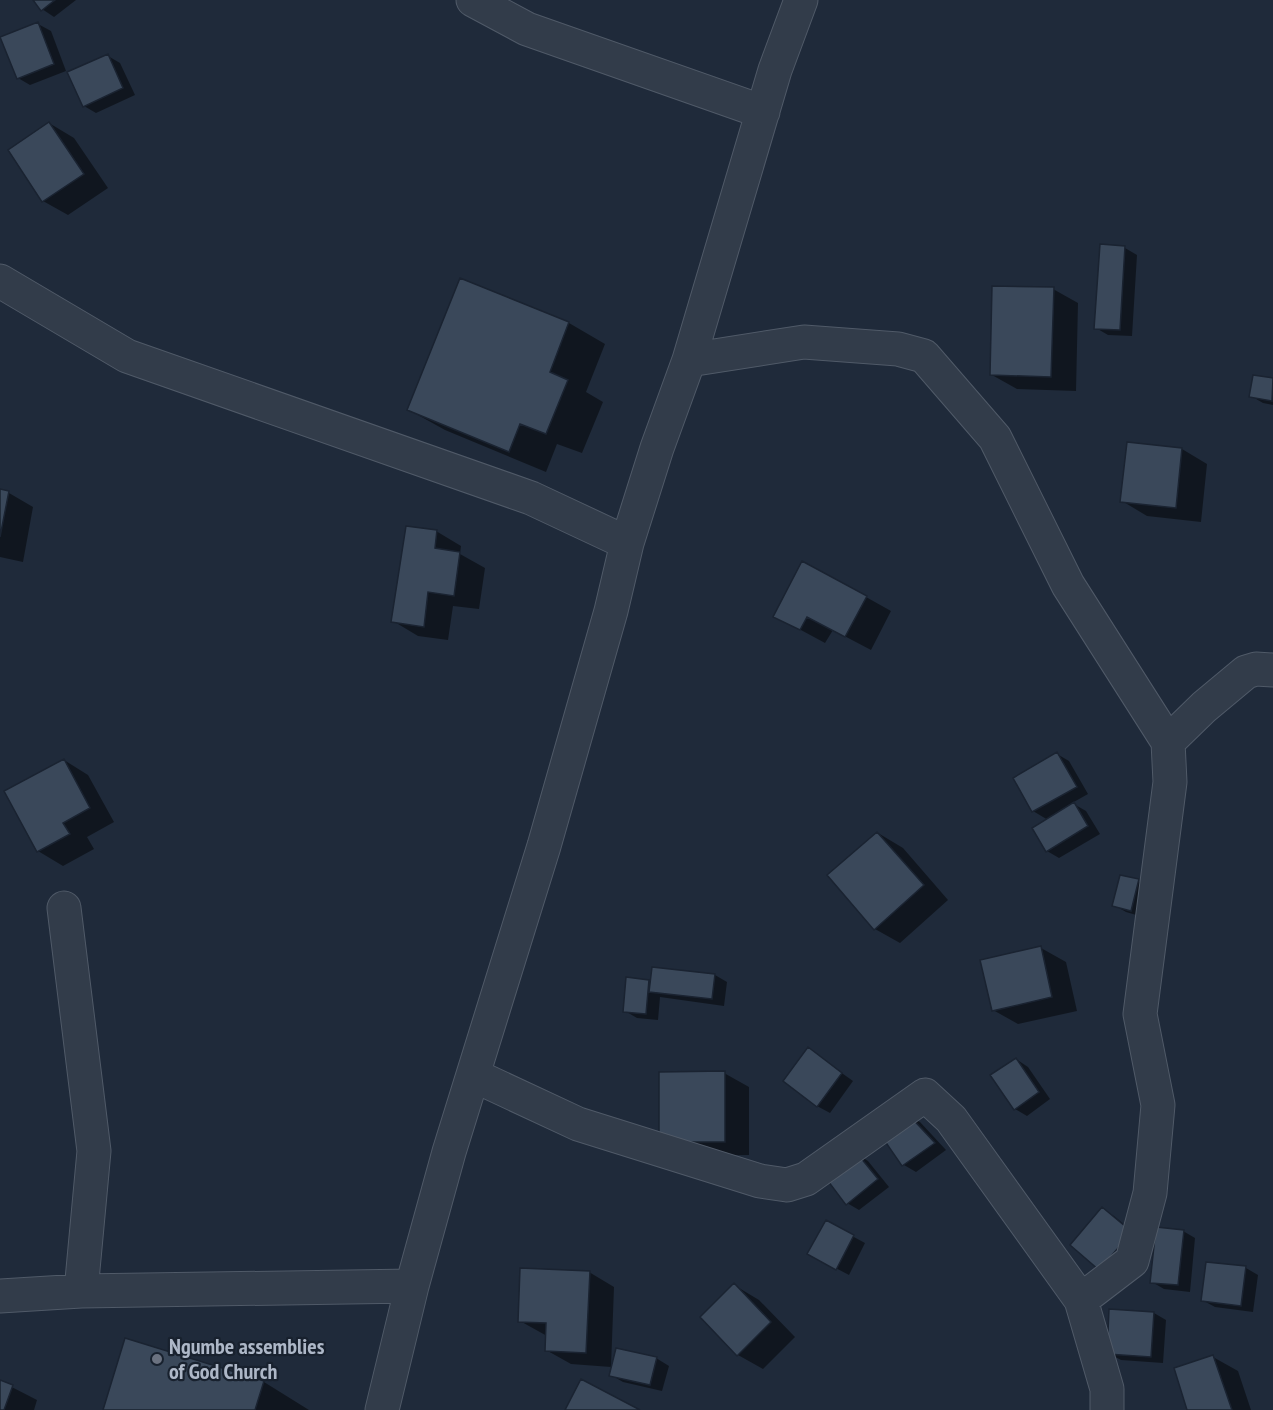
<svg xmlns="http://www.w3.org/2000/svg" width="1273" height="1410" font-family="'PT Sans Narrow',sans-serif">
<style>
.shadow{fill:#0007}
.building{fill:#3a485a;stroke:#1a2331;stroke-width:1.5}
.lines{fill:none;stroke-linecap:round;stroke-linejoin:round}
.minor-casing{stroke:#505a68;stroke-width:35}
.minor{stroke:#323c4a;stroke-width:33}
.worship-dot{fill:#6b7280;stroke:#18212e;stroke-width:2}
.labels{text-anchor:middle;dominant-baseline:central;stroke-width:4.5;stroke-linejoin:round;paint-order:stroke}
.poi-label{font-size:22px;font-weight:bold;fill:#adb7c7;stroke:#18212e;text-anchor:start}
</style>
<rect width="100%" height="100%" fill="#1f2a3a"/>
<!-- shadow -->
<path class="shadow" d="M35,0H76L54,17L42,9Z
M38,24L51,31L66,71L30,85L18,78Z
M108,56L120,63L135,95L96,113L84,106Z
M49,123L74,138L108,188L68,215L43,201Z
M1101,246L1125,248L1137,255L1132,336L1108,335L1096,328Z
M461,280L569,323L605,344L586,392L603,402L582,453L557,444L546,472L445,430L409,410Z
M1053,289L1078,303L1076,391L1017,389L992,375Z
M1254,377L1273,380V405L1263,403L1251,396Z
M1182,449L1207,464L1201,522L1147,516L1122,501Z
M0,491L9,493L33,507L23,562L0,557Z
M436,531L461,546L460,554L485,568L479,609L453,606L448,640L418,636L393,621Z
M866,597L891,611L871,650L833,630L825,643L775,616Z
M1057,754L1069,761L1088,794L1072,803L1086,811L1100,834L1059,858L1047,851L1048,820L1033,811Z
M64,760L88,775L114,822L87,837L94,849L63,866L38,851Z
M878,833L903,848L948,900L900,943L875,929Z
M1138,881L1150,888L1143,917L1126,912L1114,905Z
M1041,948L1066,962L1077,1011L1018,1024L993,1010Z
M653,968L715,975L727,982L724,1006L660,997L658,1020L637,1018L625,1011L649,981L652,983Z
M808,1049L853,1081L830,1113L817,1106Z
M1016,1059L1028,1067L1050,1099L1027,1116L1015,1109Z
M724,1073L749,1087V1155L686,1156L661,1141Z
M907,1115L920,1122L946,1150L916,1172L904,1165L882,1135Z
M856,1153L868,1161L889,1187L859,1210L847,1203Z
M1102,1209L1114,1216L1143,1240L1112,1276Z
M826,1222L865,1243L849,1275L809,1254Z
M1183,1231L1195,1238L1190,1292L1164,1289L1152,1282Z
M1246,1268L1258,1275L1253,1312L1215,1307L1202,1300Z
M589,1272L614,1287L611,1367L571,1364L546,1350L547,1336L520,1321Z
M734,1285L759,1300L795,1337L763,1369L738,1355L702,1317Z
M1154,1313L1166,1320L1163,1363L1121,1360L1108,1353Z
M126,1339L264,1382L309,1410H104Z
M1213,1357L1238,1371L1251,1410H1189Z
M656,1358L669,1366L662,1391L623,1382L611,1375Z
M0,1381L37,1400L34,1410H0Z"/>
<!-- building -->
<path class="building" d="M33,0H55L41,11Z
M38,22L54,64L17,79L0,37Z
M108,54L123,88L83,107L67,72Z
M49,122L84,174L42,202L8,150Z
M1100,244L1125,246L1120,330L1094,329Z
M460,278L569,322L550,372L568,380L546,434L520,424L509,452L407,410Z
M992,286L1054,287L1051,377L990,375Z
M1253,375L1273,378L1272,401L1249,397Z
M1127,442L1182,448L1176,508L1120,502Z
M0,489L9,491L0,537Z
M406,526L437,530L435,548L460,552L454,596L428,592L424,627L391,622Z
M802,561L867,596L845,637L807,617L800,630L773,617Z
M1057,752L1077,787L1032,812L1013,778Z
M64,759L90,808L63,823L70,834L37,852L4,791Z
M1074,802L1088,826L1046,852L1032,828Z
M877,832L924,885L874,930L827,875Z
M1120,875L1139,879L1131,911L1112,906Z
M1041,946L1052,997L992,1011L980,960Z
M652,967L715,974L712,999L649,992Z
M626,977L649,980L646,1014L623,1012Z
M808,1047L842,1073L817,1107L783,1081Z
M1016,1058L1039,1092L1014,1110L990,1075Z
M725,1071V1142H659V1072Z
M907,1113L935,1143L902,1166L880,1134Z
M856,1152L878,1179L846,1205L825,1177Z
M1102,1207L1132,1232L1099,1270L1070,1245Z
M826,1220L854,1235L836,1270L807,1254Z
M1156,1227L1184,1230L1178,1285L1150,1283Z
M1206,1262L1246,1266L1241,1306L1201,1301Z
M520,1268L590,1271L586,1353L545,1351L546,1323L518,1322Z
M734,1283L771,1322L737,1356L700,1317Z
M1109,1309L1154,1312L1151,1357L1107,1354Z
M125,1338L264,1381L255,1410H103Z
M616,1348L657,1357L650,1385L609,1376Z
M1213,1355L1232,1410H1187L1174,1368Z
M581,1379L640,1410H565Z
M0,1380L13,1385L4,1410H0Z"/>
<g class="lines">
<!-- minor casing -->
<g class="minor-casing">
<path id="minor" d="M473,0L527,29L763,112
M0,281L127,356L531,498L627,543
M689,360L804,342L898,349L924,356L995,438L1068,585L1168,742L1170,782L1140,1014L1158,1105L1150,1193L1132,1261L1081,1300
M1168,742L1204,707L1246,672L1256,669L1273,670
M64,908L94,1151L81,1291
M473,1075L578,1124L760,1181L787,1185L806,1179L925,1095L951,1119L1081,1300L1107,1389V1410
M0,1296L81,1291L412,1286
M382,1410L412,1286L449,1152L544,846L611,611L627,543L657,448L689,360L775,70L801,0"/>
</g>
<!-- minor -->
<use href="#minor" class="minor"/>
</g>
<!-- markers -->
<circle class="worship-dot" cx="157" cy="1359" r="6"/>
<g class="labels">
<!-- poi labels -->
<g class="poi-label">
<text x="169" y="1346">Ngumbe assemblies<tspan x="169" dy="25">of God Church</tspan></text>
</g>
</g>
</svg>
